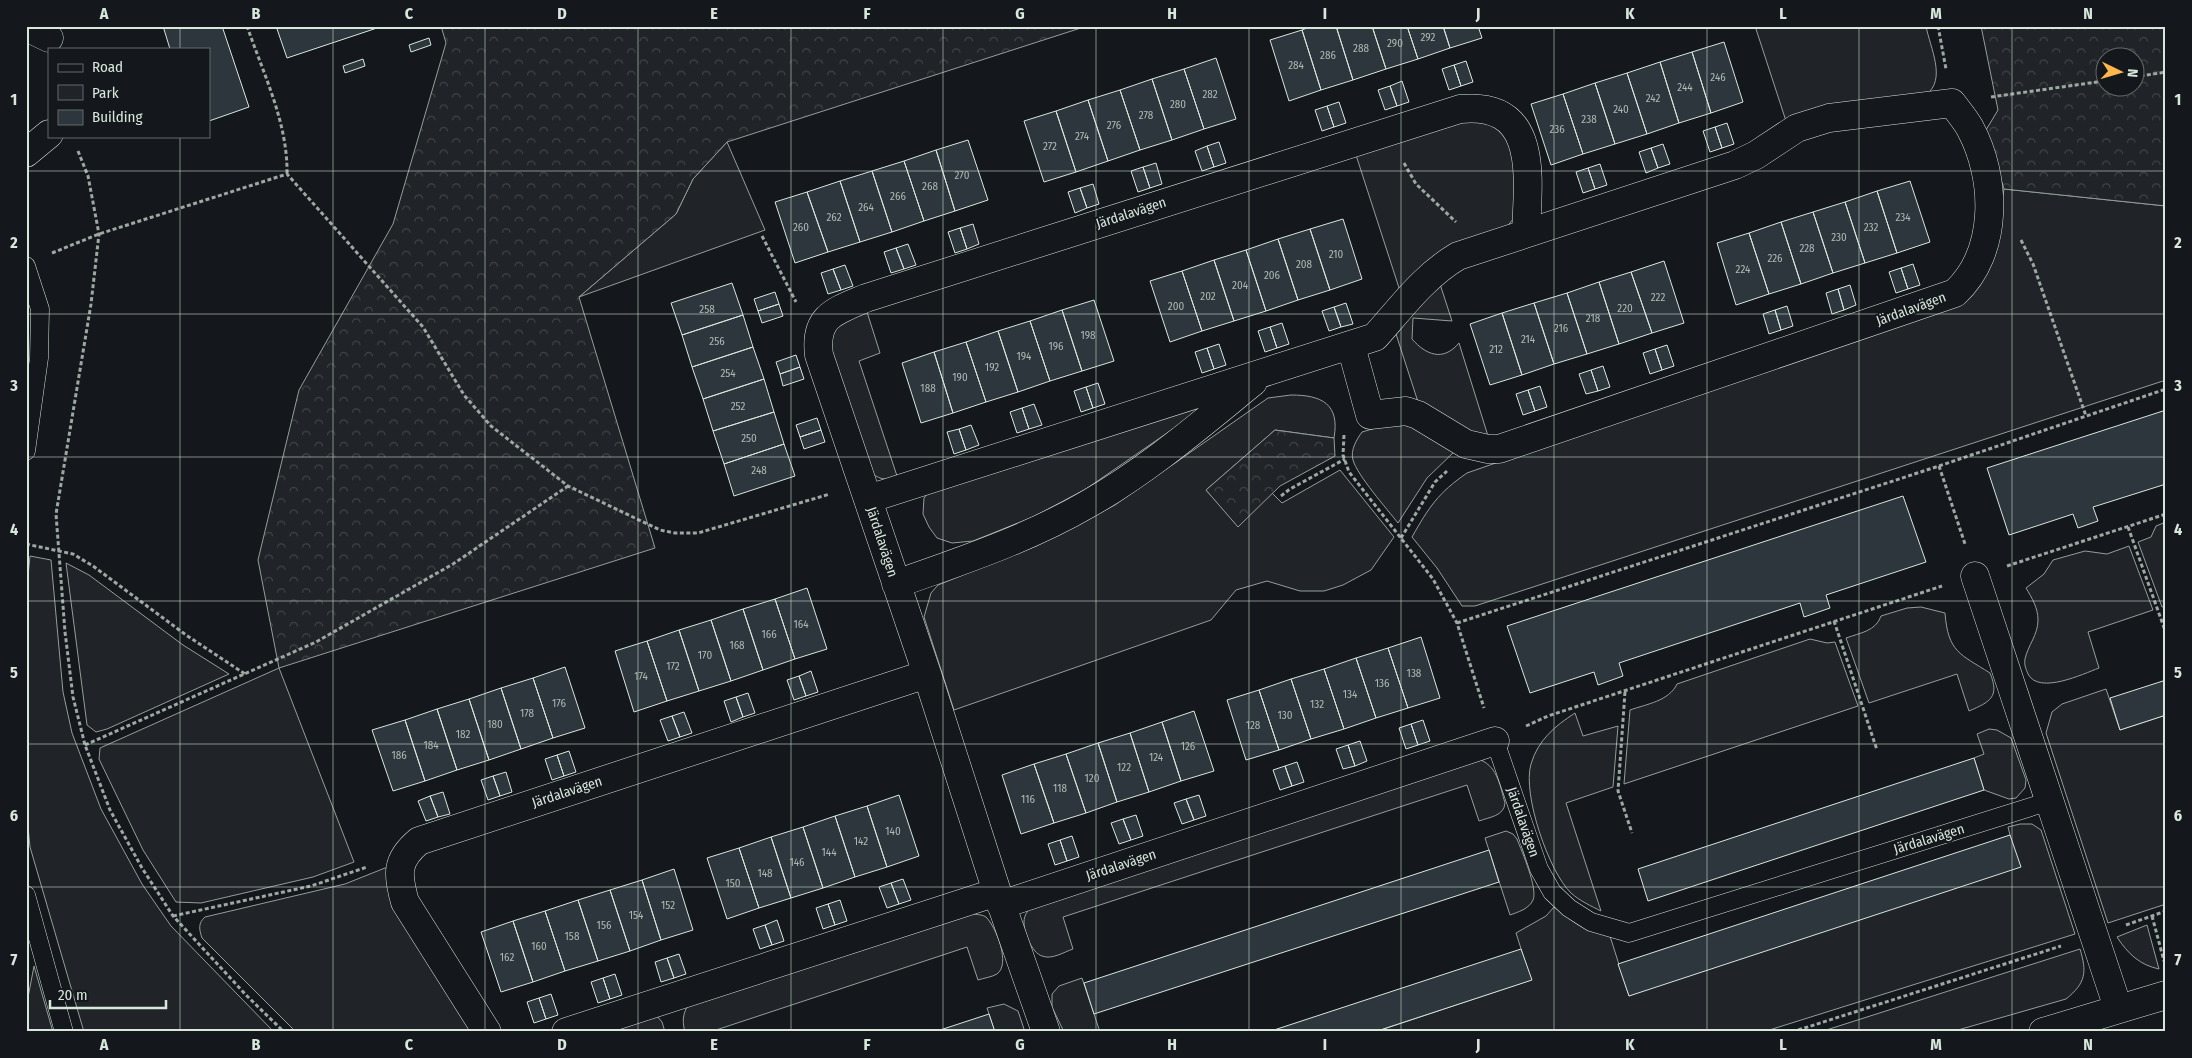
<svg xmlns="http://www.w3.org/2000/svg" width="2192" height="1058" font-family="'Fira Sans Condensed',sans-serif">
<style>
.green{fill:#202428;stroke:#939e99}
.forest{fill:url(#forest-crowns);stroke:#939e99;fill-rule:evenodd}
.building{fill:#2c363c;stroke:#d8e6dc}
.lines{fill:none;stroke-linecap:round;stroke-linejoin:round}
.lane-casing{stroke:#d8e6dc;stroke-width:19}
.street-casing{stroke:#d8e6dc;stroke-width:29}
.secondary-casing{stroke:#d8e6dc;stroke-width:29}
.path{stroke:#9da8a2;stroke-width:3;stroke-dasharray:4 2.5;stroke-linecap:butt}
.lane{stroke:#14181c;stroke-width:18}
.street{stroke:#14181c;stroke-width:28}
.secondary{stroke:#14181c;stroke-width:28}
.grid{fill:none;stroke:#d8e6dc;stroke-width:1;stroke-opacity:0.55}
.labels{text-anchor:middle;dominant-baseline:central;stroke-width:4;stroke-linejoin:round;paint-order:stroke}
.number-label{font-size:11px;fill:#adbab4}
.street-label{font-size:14px;fill:#d8e6dc;stroke:#14181c}
.neatline{fill:none;stroke:#d8e6dc;stroke-width:2}
.grid-label{font-size:16px;text-anchor:middle;font-weight:bold;fill:#d8e6dc}
</style>
<defs>
<pattern id="forest-crowns" width="20" height="18" patternUnits="userSpaceOnUse" patternTransform="scale(1.25)"><rect width="20" height="18" fill="#202428"/><path d="M2 6a3 3 0 1 1 6 0M12 15a3 3 0 1 1 6 0" fill="none" stroke="#404447"/></pattern>
</defs>
<rect width="100%" height="100%" fill="#14181c"/>
<!-- green -->
<path class="green" d="M1755,26H1926C1930,48 1947,79 1926,95L1786,121Z
M1471,114L1502,128L1517,164L1514,218L1505,229L1401,294L1355,152Z
M727,142L765,230L579,297L676,214L693,179Z
M2004,189L2166,206V380L1475,606H1462L1437,568L1412,537C1429,507 1438,493 1467,473L1948,305L1996,236Z
M1440,284L1452,321L1413,318L1412,339C1426,355 1443,362 1459,343L1488,436L1475,435L1419,405L1395,331Z
M867,312L880,353L859,361L898,479C885,480 878,480 869,470L834,362L830,341L836,329L845,320Z
M1217,391L1196,413L1086,489L1033,517L973,541L952,543L937,538L929,527L923,514L924,498L934,485Z
M1291,395C1322,395 1340,404 1334,438L1275,430L1206,490L1238,526L1272,493L1282,503L1340,470L1394,537L1371,570L1343,585L1324,591H1300L1267,581L1236,590L1211,620L954,710L924,617L931,593L938,585L1036,546L1115,505L1268,398Z
M1396,422L1413,425L1455,451L1427,478L1398,523C1387,509 1357,475 1353,460C1350,450 1357,439 1362,432Z
M2166,522V606L2162,607L2138,542L2151,537L2156,526Z
M2129,546L2153,610L2088,632L2099,668C2083,674 2039,695 2028,674C2026,669 2024,665 2025,659C2028,645 2038,635 2038,620C2038,608 2032,598 2026,588L2044,574L2053,560L2085,551L2107,554Z
M30,556L51,560L63,692L72,733L101,809L142,884L171,926L274,1032H84L30,847L26,806V598Z
M66,563L89,575L183,645L229,674L107,729L96,732L87,725Z
M1921,607L1945,613C1948,652 1960,654 1990,673C2000,697 1990,702 1969,711L1957,674L1869,703L1846,638C1860,633 1876,631 1881,616L1907,608Z
M1810,639L1827,643L1835,642L1858,706L1624,784L1630,710C1647,704 1669,701 1677,684Z
M279,668L354,862L313,877L201,903L176,902L143,850L99,759L100,748Z
M2106,689L2120,730L2166,715V904L2108,923L2046,733L2052,712L2062,704Z
M1575,713L1583,736L1618,726L1613,787L1566,803L1601,911C1591,906 1580,901 1571,893C1549,872 1522,794 1531,764C1538,740 1555,726 1575,713Z
M1989,729L1997,730L2011,738L2026,780L2025,788L2016,798L2009,799L1984,790L1974,758L1984,754L1977,734Z
M1481,760C1498,768 1500,786 1505,803C1504,816 1490,817 1479,821L1467,785L1063,917L1073,949C1064,952 1052,960 1042,956C1032,953 1024,933 1024,922C1024,915 1028,910 1033,905Z
M2020,824H2032L2041,830L2075,934L1763,1032H1375L1531,980L1516,933L1546,916L1554,907C1572,920 1586,935 1609,933L1629,996L2010,835L2008,827Z
M1506,831L1513,834L1517,839C1522,852 1538,888 1533,900C1529,909 1518,912 1510,915L1485,838Z
M393,867L480,1032H296L202,938C199,929 198,923 205,917L345,884L385,868Z
M975,914C980,915 983,915 986,917C996,927 1011,964 997,974C992,977 984,978 978,980L967,947L710,1032H685C681,1018 684,1009 693,999L962,915Z
M2147,925L2159,969C2140,965 2128,954 2117,937Z
M2080,949C2087,972 2086,983 2066,999L1951,1032H1820Z
M34,966L53,1032H26V1008Z
M1082,978L1100,1032H1064L1052,1007V994L1059,986Z
M1004,1004L1018,1011L1025,1032H995L987,1008Z
M657,1016L662,1022L665,1032H594Z"/>
<!-- forest -->
<path class="forest" d="M441,26H1087L727,142L693,179L676,214L579,297L655,548L279,668L258,560L299,390L393,224L446,43Z
M1981,26H2166V206L2004,189L1986,130L1998,110ZM2104,58H2134V88H2104Z
M1275,430L1334,438L1335,456L1280,486L1238,527L1206,490Z"/>
<!-- building -->
<path class="building" d="M163,26H222L249,107L209,121V49H170Z
M276,26H383L287,58Z
M1312,26H1336L1353,80L1321,90L1302,30Z
M1336,26H1372L1386,69L1353,80Z
M1372,26H1407L1418,59L1386,69Z
M1407,26H1443L1450,48L1418,59Z
M1443,26H1478L1482,38L1450,48Z
M1302,30L1321,90L1289,101L1270,40Z
M429,38L431,45L411,52L409,45Z
M1724,42L1743,102L1711,113L1692,52Z
M1692,52L1711,113L1679,123L1660,62Z
M1216,58L1236,119L1204,129L1184,69Z
M363,59L365,66L345,73L343,66Z
M1466,61L1473,82L1461,86L1454,65Z
M1660,62L1679,123L1647,134L1627,73Z
M1454,65L1461,86L1449,90L1442,69Z
M1184,69L1204,129L1172,140L1152,79Z
M1627,73L1647,134L1615,144L1595,83Z
M1152,79L1172,140L1140,150L1120,90Z
M1402,81L1409,102L1397,106L1390,86Z
M1595,83L1615,144L1583,154L1563,94Z
M1390,86L1397,106L1385,110L1378,90Z
M1120,90L1140,150L1108,161L1088,100Z
M1563,94L1583,154L1551,165L1531,104Z
M1088,100L1108,161L1076,172L1056,111Z
M1339,102L1346,123L1334,127L1327,106Z
M1327,106L1334,127L1322,131L1315,110Z
M1056,111L1076,172L1044,182L1024,121Z
M1727,123L1734,144L1722,148L1715,127Z
M1715,127L1722,148L1710,152L1703,131Z
M968,140L988,200L955,211L936,150Z
M1219,142L1226,163L1214,167L1207,146Z
M1663,144L1670,164L1658,168L1651,148Z
M1207,146L1214,167L1202,171L1195,151Z
M1651,148L1658,168L1646,173L1639,152Z
M936,150L955,211L924,221L904,161Z
M904,161L924,221L892,232L872,171Z
M1156,163L1162,184L1150,188L1143,167Z
M1600,164L1607,185L1595,189L1588,168Z
M1143,167L1150,188L1138,192L1131,171Z
M1588,168L1595,189L1583,193L1576,172Z
M872,171L892,232L860,242L840,181Z
M840,181L860,242L828,252L807,192Z
M1910,181L1930,242L1897,253L1877,191Z
M1093,184L1099,204L1087,208L1080,188Z
M1080,188L1087,208L1075,213L1068,192Z
M1877,191L1897,253L1865,263L1845,202Z
M807,192L828,252L795,263L775,202Z
M1845,202L1865,263L1833,273L1813,212Z
M1813,212L1833,273L1801,284L1781,222Z
M1343,219L1362,279L1330,290L1310,229Z
M1781,222L1801,284L1769,294L1749,233Z
M973,224L979,244L967,249L960,228Z
M960,228L967,249L955,253L948,232Z
M1310,229L1330,290L1298,300L1278,239Z
M1749,233L1769,294L1736,305L1717,243Z
M1278,239L1298,300L1266,311L1246,250Z
M908,244L916,265L904,269L896,248Z
M896,248L904,269L891,273L884,252Z
M1246,250L1266,311L1234,321L1214,260Z
M1214,260L1234,321L1202,331L1182,271Z
M1664,261L1684,323L1652,333L1631,272Z
M1913,264L1920,285L1908,289L1901,268Z
M845,265L853,286L841,290L833,269Z
M1901,268L1908,289L1896,293L1889,272Z
M833,269L841,290L828,294L821,273Z
M1182,271L1202,331L1170,342L1150,281Z
M1631,272L1652,333L1619,344L1599,282Z
M1599,282L1619,344L1587,354L1567,293Z
M732,283L743,315L682,335L671,303Z
M1850,285L1856,305L1844,310L1838,289Z
M1838,289L1844,310L1832,314L1826,293Z
M775,292L779,304L758,311L754,299Z
M1567,293L1587,354L1554,364L1534,303Z
M1094,300L1114,361L1082,371L1062,310Z
M1346,303L1353,324L1341,327L1334,307Z
M1534,303L1554,364L1522,375L1502,313Z
M779,304L783,316L762,323L758,311Z
M1787,306L1793,326L1781,330L1775,310Z
M1334,307L1341,327L1329,331L1322,311Z
M1062,310L1082,371L1050,381L1030,321Z
M1775,310L1781,330L1769,334L1763,314Z
M1502,313L1522,375L1490,385L1470,324Z
M743,315L753,347L692,367L682,335Z
M1030,321L1050,381L1018,392L998,331Z
M1282,323L1289,344L1277,348L1270,327Z
M1270,327L1277,348L1265,352L1258,331Z
M998,331L1018,392L986,402L966,342Z
M966,342L986,402L953,413L934,352Z
M1219,344L1226,365L1214,369L1207,348Z
M1667,345L1674,366L1662,370L1655,349Z
M753,347L764,379L703,399L692,367Z
M1207,348L1214,369L1202,373L1195,352Z
M1655,349L1662,370L1650,374L1643,353Z
M934,352L953,413L921,423L902,363Z
M796,355L800,367L780,374L776,362Z
M1603,366L1610,387L1598,391L1591,370Z
M800,367L804,379L783,386L780,374Z
M1591,370L1598,391L1586,394L1579,374Z
M764,379L774,412L713,431L703,399Z
M1098,383L1105,404L1093,408L1086,387Z
M1540,386L1547,407L1535,411L1528,390Z
M1086,387L1093,408L1081,412L1074,391Z
M1528,390L1535,411L1523,415L1516,394Z
M1034,404L1042,425L1029,429L1022,408Z
M1022,408L1029,429L1017,433L1010,412Z
M2166,410V484L2093,507L2098,521L2078,528L2073,514L2009,535L1987,468Z
M774,412L784,444L724,464L713,431Z
M817,418L821,430L800,437L796,425Z
M971,425L979,445L966,450L959,429Z
M959,429L966,450L954,454L947,432Z
M821,430L825,442L804,449L800,437Z
M784,444L795,476L734,496L724,464Z
M1903,496L1926,562L1826,595L1830,608L1804,617L1800,603L1619,663L1623,676L1598,685L1594,672L1530,693L1507,626Z
M807,588L827,649L795,659L775,599Z
M775,599L795,659L763,670L743,609Z
M743,609L763,670L731,681L711,620Z
M711,620L731,681L699,691L679,630Z
M679,630L699,691L667,701L647,641Z
M1421,637L1440,698L1408,708L1388,648Z
M647,641L667,701L634,712L615,651Z
M1388,648L1408,708L1376,718L1356,658Z
M1356,658L1376,718L1344,729L1324,669Z
M565,667L585,728L553,738L533,678Z
M1324,669L1344,729L1311,739L1291,679Z
M811,671L818,692L806,696L799,676Z
M799,676L806,696L794,700L787,680Z
M533,678L553,738L521,749L501,688Z
M1291,679L1311,739L1279,750L1259,690Z
M2166,680V715L2120,730L2110,698Z
M501,688L521,749L489,760L469,699Z
M1259,690L1279,750L1246,760L1227,700Z
M748,693L755,713L743,717L736,697Z
M736,697L743,717L731,722L724,701Z
M469,699L489,760L457,770L437,709Z
M437,709L457,770L425,781L405,720Z
M1194,711L1214,771L1181,781L1162,722Z
M684,712L692,733L680,737L672,716Z
M672,716L680,737L668,741L660,720Z
M405,720L425,781L393,791L372,730Z
M1423,720L1430,741L1418,745L1411,724Z
M1162,722L1181,781L1149,792L1130,733Z
M1411,724L1418,745L1406,749L1399,728Z
M1130,733L1149,792L1117,802L1098,743Z
M1360,741L1367,761L1355,766L1348,745Z
M1098,743L1117,802L1086,813L1066,754Z
M1348,745L1355,766L1343,769L1336,749Z
M569,751L576,772L564,776L557,755Z
M1066,754L1086,813L1054,823L1034,764Z
M557,755L564,776L552,780L545,759Z
M1974,758L1984,790L1648,901L1638,869Z
M1297,762L1304,782L1292,786L1285,766Z
M1034,764L1054,823L1021,834L1002,775Z
M1285,766L1292,786L1280,790L1273,770Z
M506,772L512,792L500,796L493,776Z
M493,776L500,796L488,800L481,780Z
M443,792L450,814L438,817L430,796Z
M899,795L919,856L887,867L867,806Z
M1199,795L1206,816L1194,820L1186,799Z
M430,796L438,817L426,821L418,801Z
M1186,799L1194,820L1182,824L1174,803Z
M867,806L887,867L855,877L835,816Z
M1136,815L1143,836L1131,840L1123,819Z
M835,816L855,877L823,888L803,827Z
M1123,819L1131,840L1119,844L1111,823Z
M803,827L823,888L791,898L771,837Z
M2010,835L2021,867L1629,996L1618,964Z
M1072,836L1079,857L1067,861L1060,840Z
M771,837L791,898L759,908L739,848Z
M1060,840L1067,861L1055,865L1048,844Z
M739,848L759,908L727,919L707,858Z
M1489,850L1499,882L1094,1014L1084,983Z
M674,869L693,930L661,940L642,880Z
M903,879L911,900L899,904L891,883Z
M642,880L661,940L630,951L610,890Z
M891,883L899,904L887,908L879,887Z
M610,890L630,951L598,961L578,900Z
M578,900L598,961L565,971L545,911Z
M840,900L847,921L835,925L828,904Z
M828,904L835,925L823,929L816,908Z
M545,911L565,971L533,982L513,921Z
M777,920L784,941L772,945L765,925Z
M513,921L533,982L501,992L481,932Z
M765,925L772,945L760,949L753,929Z
M1521,949L1532,980L1374,1032H1268Z
M679,954L686,974L674,978L667,958Z
M667,958L674,978L661,982L655,962Z
M615,974L622,995L610,999L603,978Z
M603,978L610,999L598,1003L591,982Z
M551,994L558,1015L546,1019L539,998Z
M539,998L546,1019L534,1023L527,1002Z
M989,1014L995,1032H934Z"/>
<g class="lines">
<!-- lane casing -->
<g class="lane-casing">
<path id="lane" d="M26,266L40,309L39,358L26,451
M1495,741L1539,869L1552,892L1569,908L1591,922L1629,933L2050,801
M26,895L64,1032"/>
</g>
<!-- street casing -->
<g class="street-casing">
<path id="street" d="M26,27L49,38
M26,153L49,134
M868,499L1375,337C1401,308 1424,276 1458,256L1735,165L1756,155L1797,128L1829,118L1952,103C1958,111 1965,119 1970,128C1997,178 1999,252 1955,293L1499,449H1488L1466,444L1418,415L1406,411L1370,415L1351,346
M1975,576L2118,1008
M896,584C961,561 1028,539 1088,504C1148,470 1200,425 1253,382
M1001,905L1495,741
M487,1032L405,902C397,874 396,860 419,841L927,674
M566,1032L997,892
M1046,1032L997,892L927,674L819,355C814,316 835,311 866,298L1460,109C1540,101 1528,178 1526,233"/>
</g>
<!-- secondary casing -->
<g class="secondary-casing">
<path id="secondary" d="M2043,1032L2166,995"/>
</g>
<!-- path -->
<path class="path" d="M247,26C263,73 288,123 287,174
M1938,26L1946,69
M2134,77L2166,72
M1991,97L2104,81
M78,151L88,176L99,234L91,304L56,514L65,632L73,697L85,745L110,810L142,868L173,916L246,995L284,1032
M1404,163L1416,184L1456,222
M762,236L796,302
M2021,240L2033,264L2086,416
M52,253L99,234L287,174L423,327L464,395L491,426L568,486L660,530L675,533H698L830,494
M1344,435L1343,455L1349,472L1433,579L1457,623L1484,708
M1939,466L1965,544
M1281,496L1290,489L1345,459
M2128,527L2166,633
M1401,538L1435,482L1447,471
M26,544L73,554L93,566L186,635L245,674
M2007,566L2166,514
M1834,621L1877,750
M1457,623L1939,466L2166,389
M1625,692L1618,791L1632,833
M1526,726L1548,716L1942,586
M85,745L316,642L453,564L568,486
M173,916L311,886L367,867
M2152,916L2164,961
M2126,925L2166,911
M1792,1032L2061,946"/>
<!-- lane -->
<use href="#lane" class="lane"/>
<!-- street -->
<use href="#street" class="street"/>
<!-- secondary -->
<use href="#secondary" class="secondary"/>
</g>
<!-- grid -->
<path class="grid" d="M180,26V49M333,26V1032M485,26V1032M638,26V1032M791,26V1032M943,26V1032M1096,26V1032M1249,26V1032M1401,26V1032M1554,26V1032M1707,26V1032M1859,26V1032M2012,26V1032M180,136V1032M26,171H2166M26,314H2166M26,457H2166M26,601H2166M26,744H2166M26,887H2166"/>
<g class="labels">
<!-- number labels -->
<g class="number-label">
<text x="1428" y="37">292</text>
<text x="1395" y="43">290</text>
<text x="1361" y="48">288</text>
<text x="1328" y="55">286</text>
<text x="1296" y="65">284</text>
<text x="1718" y="77">246</text>
<text x="1685" y="87">244</text>
<text x="1210" y="94">282</text>
<text x="1653" y="98">242</text>
<text x="1178" y="104">280</text>
<text x="1621" y="109">240</text>
<text x="1146" y="115">278</text>
<text x="1589" y="119">238</text>
<text x="1114" y="125">276</text>
<text x="1557" y="129">236</text>
<text x="1082" y="136">274</text>
<text x="1050" y="146">272</text>
<text x="962" y="175">270</text>
<text x="930" y="186">268</text>
<text x="898" y="196">266</text>
<text x="866" y="207">264</text>
<text x="834" y="217">262</text>
<text x="1903" y="217">234</text>
<text x="801" y="227">260</text>
<text x="1871" y="227">232</text>
<text x="1839" y="237">230</text>
<text x="1807" y="248">228</text>
<text x="1336" y="254">210</text>
<text x="1775" y="258">226</text>
<text x="1304" y="264">208</text>
<text x="1743" y="269">224</text>
<text x="1272" y="275">206</text>
<text x="1240" y="285">204</text>
<text x="1208" y="296">202</text>
<text x="1658" y="297">222</text>
<text x="1176" y="306">200</text>
<text x="1625" y="308">220</text>
<text x="707" y="309">258</text>
<text x="1593" y="318">218</text>
<text x="1561" y="328">216</text>
<text x="1088" y="335">198</text>
<text x="1528" y="339">214</text>
<text x="717" y="341">256</text>
<text x="1056" y="346">196</text>
<text x="1496" y="349">212</text>
<text x="1024" y="356">194</text>
<text x="992" y="367">192</text>
<text x="728" y="373">254</text>
<text x="960" y="377">190</text>
<text x="928" y="388">188</text>
<text x="738" y="406">252</text>
<text x="749" y="438">250</text>
<text x="759" y="470">248</text>
<text x="801" y="624">164</text>
<text x="769" y="634">166</text>
<text x="737" y="645">168</text>
<text x="705" y="655">170</text>
<text x="673" y="666">172</text>
<text x="1414" y="673">138</text>
<text x="641" y="676">174</text>
<text x="1382" y="683">136</text>
<text x="1350" y="694">134</text>
<text x="559" y="703">176</text>
<text x="1317" y="704">132</text>
<text x="527" y="713">178</text>
<text x="1285" y="715">130</text>
<text x="495" y="724">180</text>
<text x="1253" y="725">128</text>
<text x="463" y="734">182</text>
<text x="431" y="745">184</text>
<text x="1188" y="746">126</text>
<text x="399" y="755">186</text>
<text x="1156" y="757">124</text>
<text x="1124" y="767">122</text>
<text x="1092" y="778">120</text>
<text x="1060" y="788">118</text>
<text x="1028" y="799">116</text>
<text x="893" y="831">140</text>
<text x="861" y="841">142</text>
<text x="829" y="852">144</text>
<text x="797" y="862">146</text>
<text x="765" y="873">148</text>
<text x="733" y="883">150</text>
<text x="668" y="905">152</text>
<text x="636" y="915">154</text>
<text x="604" y="925">156</text>
<text x="572" y="936">158</text>
<text x="539" y="946">160</text>
<text x="507" y="957">162</text>
</g>
<!-- street labels -->
<g class="street-label">
<text transform="translate(1131 213) rotate(-18)">Järdalavägen</text>
<text transform="translate(1911 309) rotate(-20)">Järdalavägen</text>
<text transform="translate(882 542) rotate(72)">Järdalavägen</text>
<text transform="translate(567 792) rotate(-18)">Järdalavägen</text>
<text transform="translate(1523 822) rotate(71)">Järdalavägen</text>
<text transform="translate(1929 839) rotate(-17)">Järdalavägen</text>
<text transform="translate(1121 865) rotate(-18)">Järdalavägen</text>
</g>
</g>
<!-- border -->
<rect width="2192" height="1058" fill="none" stroke="#14181c" stroke-width="55"/>
<!-- legend -->
<rect x="48" y="48" width="162" height="90" fill="#14181c" stroke="#626a69"/>
<rect x="58" y="64" width="25" height="8" fill="#14181c" stroke="#626a69"/>
<text x="92" y="72" font-size="15" fill="#d8e6dc">Road</text>
<rect x="58" y="85" width="25" height="15" fill="#202428" stroke="#626a69"/>
<text x="92" y="98" font-size="15" fill="#d8e6dc">Park</text>
<rect x="58" y="110" width="25" height="15" fill="#2c363c" stroke="#626a69"/>
<text x="92" y="122" font-size="15" fill="#d8e6dc">Building</text>
<!-- north arrow -->
<g transform="translate(2120 72) rotate(95)"><circle r="24" fill="#14181c" stroke="#626a69"/>
<path d="M0-4L9 19L0 12L-9 19Z" fill="#ffb74d"/>
<text y="-8" font-size="14" font-weight="bold" text-anchor="middle" fill="#d8e6dc">N</text>
</g>
<!-- scale -->
<path d="M50 1000v8h116v-8" fill="none" stroke="#d8e6dc" stroke-width="2.5"/>
<text x="58" y="1000" font-size="15" fill="#d8e6dc" stroke="#14181c" stroke-width="4" paint-order="stroke">20 m</text>
<rect x="28" y="28" width="2136" height="1002" class="neatline"/>
<g class="grid-label">
<text x="104" y="19">A</text>
<text x="256" y="19">B</text>
<text x="409" y="19">C</text>
<text x="562" y="19">D</text>
<text x="714" y="19">E</text>
<text x="867" y="19">F</text>
<text x="1020" y="19">G</text>
<text x="1172" y="19">H</text>
<text x="1325" y="19">I</text>
<text x="1478" y="19">J</text>
<text x="1630" y="19">K</text>
<text x="1783" y="19">L</text>
<text x="1936" y="19">M</text>
<text x="2088" y="19">N</text>
<text x="14" y="105">1</text>
<text x="2178" y="105">1</text>
<text x="14" y="248">2</text>
<text x="2178" y="248">2</text>
<text x="14" y="391">3</text>
<text x="2178" y="391">3</text>
<text x="14" y="535">4</text>
<text x="2178" y="535">4</text>
<text x="14" y="678">5</text>
<text x="2178" y="678">5</text>
<text x="14" y="821">6</text>
<text x="2178" y="821">6</text>
<text x="14" y="965">7</text>
<text x="2178" y="965">7</text>
<text x="104" y="1050">A</text>
<text x="256" y="1050">B</text>
<text x="409" y="1050">C</text>
<text x="562" y="1050">D</text>
<text x="714" y="1050">E</text>
<text x="867" y="1050">F</text>
<text x="1020" y="1050">G</text>
<text x="1172" y="1050">H</text>
<text x="1325" y="1050">I</text>
<text x="1478" y="1050">J</text>
<text x="1630" y="1050">K</text>
<text x="1783" y="1050">L</text>
<text x="1936" y="1050">M</text>
<text x="2088" y="1050">N</text>
</g>
</svg>
